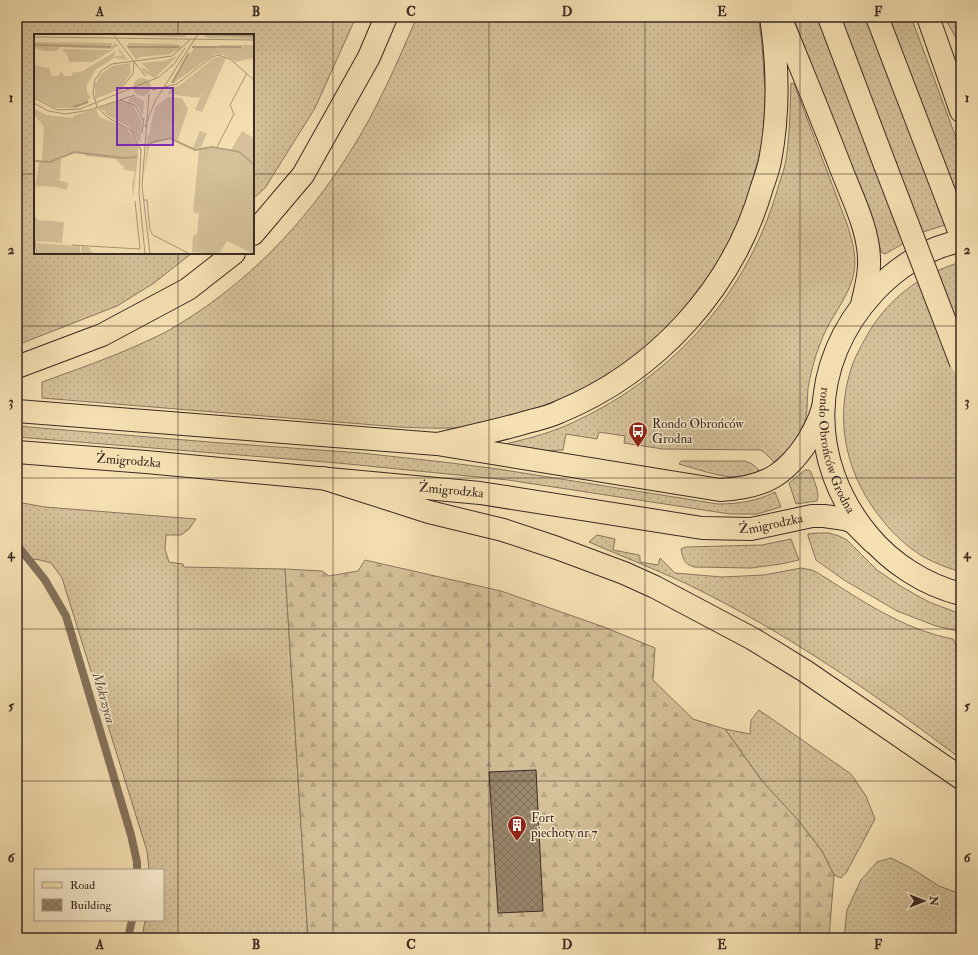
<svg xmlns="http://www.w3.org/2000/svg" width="978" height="955" font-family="'IM FELL Double Pica',serif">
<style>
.grass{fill:url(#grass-dots);stroke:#88765f}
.forest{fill:url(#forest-firs);stroke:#88765f}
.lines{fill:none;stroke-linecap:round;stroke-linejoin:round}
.stream{stroke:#84725c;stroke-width:8}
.building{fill:url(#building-cross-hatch);stroke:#392a24}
.primary-casing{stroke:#392a24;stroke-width:24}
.highway-casing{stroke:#392a24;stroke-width:24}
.primary{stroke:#f6e0b2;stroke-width:22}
.highway{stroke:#f6e0b2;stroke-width:22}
.highway-bridge-casing{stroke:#392a24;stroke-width:24;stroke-linecap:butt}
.highway-bridge{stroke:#f6e0b2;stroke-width:22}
.grid{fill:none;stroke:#392a24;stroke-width:1;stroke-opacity:0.55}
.labels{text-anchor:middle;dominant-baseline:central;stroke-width:3;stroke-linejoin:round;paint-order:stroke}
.poi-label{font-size:13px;fill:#392a24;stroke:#f9ebcd;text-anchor:start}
.street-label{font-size:13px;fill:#392a24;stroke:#f9ebcd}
.water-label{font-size:14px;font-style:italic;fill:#5e4e40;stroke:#f9ebcd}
.inset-river{fill:none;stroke:#b6a282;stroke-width:2}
.inset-road{fill:none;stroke:#aa9779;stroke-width:1}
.view{fill:#7b2cbf;fill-opacity:0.15;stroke:#7b2cbf;stroke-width:2}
.inset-edge{fill:none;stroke:#392a24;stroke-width:2}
.neatline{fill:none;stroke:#392a24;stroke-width:1.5}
.grid-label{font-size:13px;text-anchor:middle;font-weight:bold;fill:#392a24}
</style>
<defs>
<pattern id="grass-dots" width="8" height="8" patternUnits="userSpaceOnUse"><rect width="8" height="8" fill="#d6c19a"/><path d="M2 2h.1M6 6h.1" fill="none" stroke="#b8a685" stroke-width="1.8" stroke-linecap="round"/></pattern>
<pattern id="forest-firs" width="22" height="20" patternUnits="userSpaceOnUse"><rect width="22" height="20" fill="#d6c19a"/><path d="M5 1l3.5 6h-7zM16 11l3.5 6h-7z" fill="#b8a685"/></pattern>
<pattern id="building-cross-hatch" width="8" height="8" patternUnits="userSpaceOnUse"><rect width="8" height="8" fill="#9b896e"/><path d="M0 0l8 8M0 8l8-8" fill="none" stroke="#7f705a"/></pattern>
</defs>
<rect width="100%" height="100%" fill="#f6e0b2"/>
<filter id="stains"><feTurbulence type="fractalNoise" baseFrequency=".005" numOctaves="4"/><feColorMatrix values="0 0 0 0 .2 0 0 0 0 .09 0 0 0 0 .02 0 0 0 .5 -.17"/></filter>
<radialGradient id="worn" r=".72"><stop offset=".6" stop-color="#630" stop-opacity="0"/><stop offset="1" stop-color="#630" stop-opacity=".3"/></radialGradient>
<!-- grass -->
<path class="grass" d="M17,17H356L315,108L265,188L253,199V35H35V253H192L154,283L117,306L17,345Z
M417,17H758C762,37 763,57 764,77C765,87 766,98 766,109C765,131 760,153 754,174C726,284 646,369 539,407C517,416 493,424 469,427C446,429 422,428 399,427L42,398V382C78,369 113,357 147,341C155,337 163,334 171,329C245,286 304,225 350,152C377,110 397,63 417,17Z
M793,17H911L961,151V220L923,232L887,253L885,254L881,252L873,220L869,215Z
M945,17H961V47L945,18Z
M791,83L794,84L847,224C852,240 857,255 854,272C850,294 836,310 826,330C822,338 819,347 816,355C813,365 810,377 808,388C807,401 808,415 803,427C797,442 785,453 774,462L764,452L760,450L663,449L624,443L625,436L599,432L597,439L566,434L563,450L540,451L501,445C522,440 544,435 565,426C668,381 745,299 777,191C779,182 783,174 785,165C790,138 790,110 791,83Z
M961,262V572C947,568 935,563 922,556C908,547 894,535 884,522C847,478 833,422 852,366C855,357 860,348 865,339C885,301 920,274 961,262Z
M17,426L209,442L361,453L443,462L498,469L718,504C739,504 757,501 775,492L781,507L757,514H730L508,480L338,463L17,437Z
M681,461H745L752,464L760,471C744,487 698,469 679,464Z
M805,470H809L811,472C814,481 820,492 817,501L796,504L789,483Z
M17,502L45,507L196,519L189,529L181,535H166L165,549L169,562L183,564L184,567L285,569L308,938H142L145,920H163V870H149L147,851L62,578L51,563L40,560L17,557Z
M816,533H829L839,536L847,540L877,570L902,587L929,602L961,614V632L936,626L897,611L844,580L816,560L808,536V534Z
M597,535L615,539L613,550L639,555L640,556V562L658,565L660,558L675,573L722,577L764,575L801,568L812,570L818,573C861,600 902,629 953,639C966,661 961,731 961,759C875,694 784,631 687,584C655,569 621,556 589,542Z
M791,539L799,560L781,564L751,568L694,567C684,564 683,559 681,549L685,547L762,545Z
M759,710L851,774L866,796L875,819L846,873L841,878L834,875L822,851L798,820L762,781L725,729L750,734L751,720Z
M891,858L911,868L939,886L961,894V938H844L847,910L861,880L877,862Z"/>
<!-- forest -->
<path class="forest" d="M365,560L501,591L604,627L655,648L653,680L693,719L725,729L762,781L798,820L822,851L834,875L829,938H308L285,569L322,571L329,576L358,571Z"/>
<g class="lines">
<!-- stream -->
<path class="stream" d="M17,545L45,580L66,616L131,835L137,862V870
M128,938L132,920"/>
</g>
<!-- building -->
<path class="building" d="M536,770L543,911L498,913L489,772Z"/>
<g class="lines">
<!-- primary casing -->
<g class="primary-casing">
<g id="primary">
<path id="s1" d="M961,241C928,247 896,268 874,292C808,363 807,461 868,535C891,563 925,585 961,594"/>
<path d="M17,411L437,444L720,490C763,488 786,476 809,439C816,427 822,416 824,402"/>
<path id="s2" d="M17,452L146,462L480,493L702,528L751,529L812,516H824L845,519L853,522L873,542"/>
</g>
</g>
<!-- highway casing -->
<g class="highway-casing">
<path id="highway" d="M780,17C802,70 823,122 844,176C854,201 869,232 869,260C870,275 865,290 862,305
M829,17L885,165
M877,17L961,236
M928,17L961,111
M253,234L303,175L369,57L386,17
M17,367L102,335L188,289L234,253
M437,444C467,437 497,431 527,422C538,419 549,417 559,412C656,372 733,289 762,187C765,179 768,170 770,161C779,114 778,64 771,17
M323,478L429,512L503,530L557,548L624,573L655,587L753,639L805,671L961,778"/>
</g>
<!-- primary -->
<use href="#primary" class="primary"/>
<!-- highway -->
<use href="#highway" class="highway"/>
<!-- highway-bridge casing -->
<g class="highway-bridge-casing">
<path id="highway-bridge" d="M885,165L961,363"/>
</g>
<!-- highway-bridge -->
<use href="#highway-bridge" class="highway-bridge"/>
</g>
<!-- grid -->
<path class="grid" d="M178,17V35M333,17V938M489,17V938M645,17V938M800,17V938M17,174H35M253,174H961M178,253V938M17,326H961M17,478H961M17,629H961M17,781H961"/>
<!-- icons -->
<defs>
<g id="bus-pin" transform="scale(1)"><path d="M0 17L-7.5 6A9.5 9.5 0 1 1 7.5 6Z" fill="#8f2418" stroke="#f9ebcd"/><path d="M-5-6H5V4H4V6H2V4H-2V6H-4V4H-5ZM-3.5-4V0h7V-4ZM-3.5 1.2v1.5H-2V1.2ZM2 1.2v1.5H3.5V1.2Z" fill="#fff"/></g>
<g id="building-pin" transform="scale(1)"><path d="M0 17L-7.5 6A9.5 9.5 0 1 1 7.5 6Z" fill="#8f2418" stroke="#f9ebcd"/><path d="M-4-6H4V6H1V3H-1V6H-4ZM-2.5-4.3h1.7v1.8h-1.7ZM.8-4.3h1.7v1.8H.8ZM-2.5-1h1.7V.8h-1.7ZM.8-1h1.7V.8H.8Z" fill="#fff"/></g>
</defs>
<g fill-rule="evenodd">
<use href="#bus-pin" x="638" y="431"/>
<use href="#building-pin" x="517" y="825"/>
</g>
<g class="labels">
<!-- poi labels -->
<g class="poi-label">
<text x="652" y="424">Rondo Obrońców<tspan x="652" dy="15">Grodna</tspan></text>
<text x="531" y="818">Fort<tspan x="531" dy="15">piechoty nr 7</tspan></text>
</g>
<!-- street labels -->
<g class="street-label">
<text stroke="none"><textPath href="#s1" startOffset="276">rondo Obrońców Grodna</textPath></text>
<text stroke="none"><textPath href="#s2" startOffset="112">Żmigrodzka</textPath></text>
<text stroke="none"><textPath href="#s2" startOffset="436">Żmigrodzka</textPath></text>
<text stroke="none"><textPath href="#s2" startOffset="759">Żmigrodzka</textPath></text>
</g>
<!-- water labels -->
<g class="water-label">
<text transform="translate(104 698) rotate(74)">Mokrzyca</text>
</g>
</g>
<!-- overview -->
<g transform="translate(34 34)">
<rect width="220" height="220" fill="#f6e0b2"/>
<path d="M88,0H151V3L106,2ZM166,0H220V5L174,4L167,0L164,3ZM0,8L78,9V12L82,9L84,12L78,15L27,13L22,17H11L0,14ZM90,9L94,12V9H100L136,10L146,11L147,14L135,20L106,23L102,26ZM185,11H220V24L202,28L190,21L181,20L138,50L160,14L185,13ZM85,15L94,26L80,24L61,36L53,51V59L57,64L54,65V68L41,74H21L0,63V31L15,34L18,42H25L27,37L30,42H38V39L49,37L82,17L79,23L89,21L84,17ZM28,16L29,15L79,16L58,28H35L33,20ZM143,22L121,44L110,39L107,33L116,37L107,29L131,27ZM185,23L192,24L185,40L181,39L165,64L134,60L136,55L145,52L180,24ZM96,29L97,39L86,55L61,65V51L67,40L78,32ZM99 53a9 9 0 1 1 18 0a9 9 0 1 1-18 0ZM100,62L110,67L109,82L102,70L93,66ZM83,67L98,69L108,88L106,109L95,93L71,80L72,78L65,74ZM62,75L66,83L90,93L98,100L104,111V122L99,164L98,150L101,138L89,135L94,124L47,118L31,120L30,102L23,100L12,81L39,84V82ZM148,93L144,106L133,103L116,108L110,142L114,100L116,101V95ZM166,97L173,100L167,113L161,115L159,114ZM208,97L220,104V128L206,118L197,116ZM177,114L204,119L219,129L220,220L193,207L185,220L158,218L159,202L163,200L165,180L159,178L165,116ZM27,125L26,145H20L22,153L3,152L1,155L5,129ZM0,181L4,186L30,188L28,209L2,207ZM3,209L46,212V218L47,219V212L55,213L59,220H4Z" fill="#d6c19a"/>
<path d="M177,39L185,40L168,78L161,76ZM134,63L148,64L154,75L148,93L116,95L121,73ZM1,75L12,81L22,93L23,100L30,102L31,120L21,126L8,128L10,93L0,80ZM51,118L95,123L93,132H88L82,125L51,122ZM19,144L34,149L33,156L22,153Z" fill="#d6c19a"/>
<path class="inset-river" d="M122,0H148M169,0L220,2M0,11L77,13M94,13H145M158,13H207M138,49L155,19M40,73L54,68M113,112L119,108L136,104L161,116L178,113L205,118L220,130M0,127L16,128L40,118L89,124L103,123"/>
<path class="inset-road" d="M79,0L111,42M0,3L220,6M118,56L143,50L178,23L184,21L196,25L220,46M85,57L99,40L100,28M115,60L108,152L116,220M0,64L23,76L46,75L125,43L140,30L151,14M86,66L101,71L109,86M0,69L14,77L32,80L56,76L101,61M111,93L121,67L164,0M108,99L110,84M183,113L200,80L196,71L213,39M107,115L105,158L111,220M107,117L98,97L73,83L63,73L59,59L61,46L67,37L78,30L138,22L157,5M110,166H113L116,196L119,201L156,220M0,199L3,220M38,211L106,215L101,167"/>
<path class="view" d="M83,54H139V111H83Z"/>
<rect width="220" height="220" class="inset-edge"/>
</g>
<!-- margin -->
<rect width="978" height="955" fill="none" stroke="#f6e0b2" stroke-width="44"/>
<!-- legend -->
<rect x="34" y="869" width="130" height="52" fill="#f9ebcd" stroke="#ac9e89"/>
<rect x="42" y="882" width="20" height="6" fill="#f6e0b2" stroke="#ac9e89"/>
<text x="70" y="889" font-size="12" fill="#392a24">Road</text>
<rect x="42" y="899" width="20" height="12" fill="url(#building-cross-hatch)" stroke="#ac9e89"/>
<text x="70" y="909" font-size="12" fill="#392a24">Building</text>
<!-- north arrow -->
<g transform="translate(924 901) rotate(90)" stroke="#f9ebcd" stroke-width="3" paint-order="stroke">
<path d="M0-3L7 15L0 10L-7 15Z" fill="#392a24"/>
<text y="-6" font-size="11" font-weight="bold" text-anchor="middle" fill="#392a24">N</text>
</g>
<rect x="22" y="22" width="934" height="911" class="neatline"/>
<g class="grid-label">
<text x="100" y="16">A</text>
<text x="256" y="16">B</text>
<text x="411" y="16">C</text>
<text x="567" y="16">D</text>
<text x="722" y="16">E</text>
<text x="878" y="16">F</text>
<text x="11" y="102">1</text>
<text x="967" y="102">1</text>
<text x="11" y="254">2</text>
<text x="967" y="254">2</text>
<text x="11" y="406">3</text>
<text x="967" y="406">3</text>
<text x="11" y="558">4</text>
<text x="967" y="558">4</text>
<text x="11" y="710">5</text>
<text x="967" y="710">5</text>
<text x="11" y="862">6</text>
<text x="967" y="862">6</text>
<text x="100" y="949">A</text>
<text x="256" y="949">B</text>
<text x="411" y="949">C</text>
<text x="567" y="949">D</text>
<text x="722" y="949">E</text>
<text x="878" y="949">F</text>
</g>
<rect width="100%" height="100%" filter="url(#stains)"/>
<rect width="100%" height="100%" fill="url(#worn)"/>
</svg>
